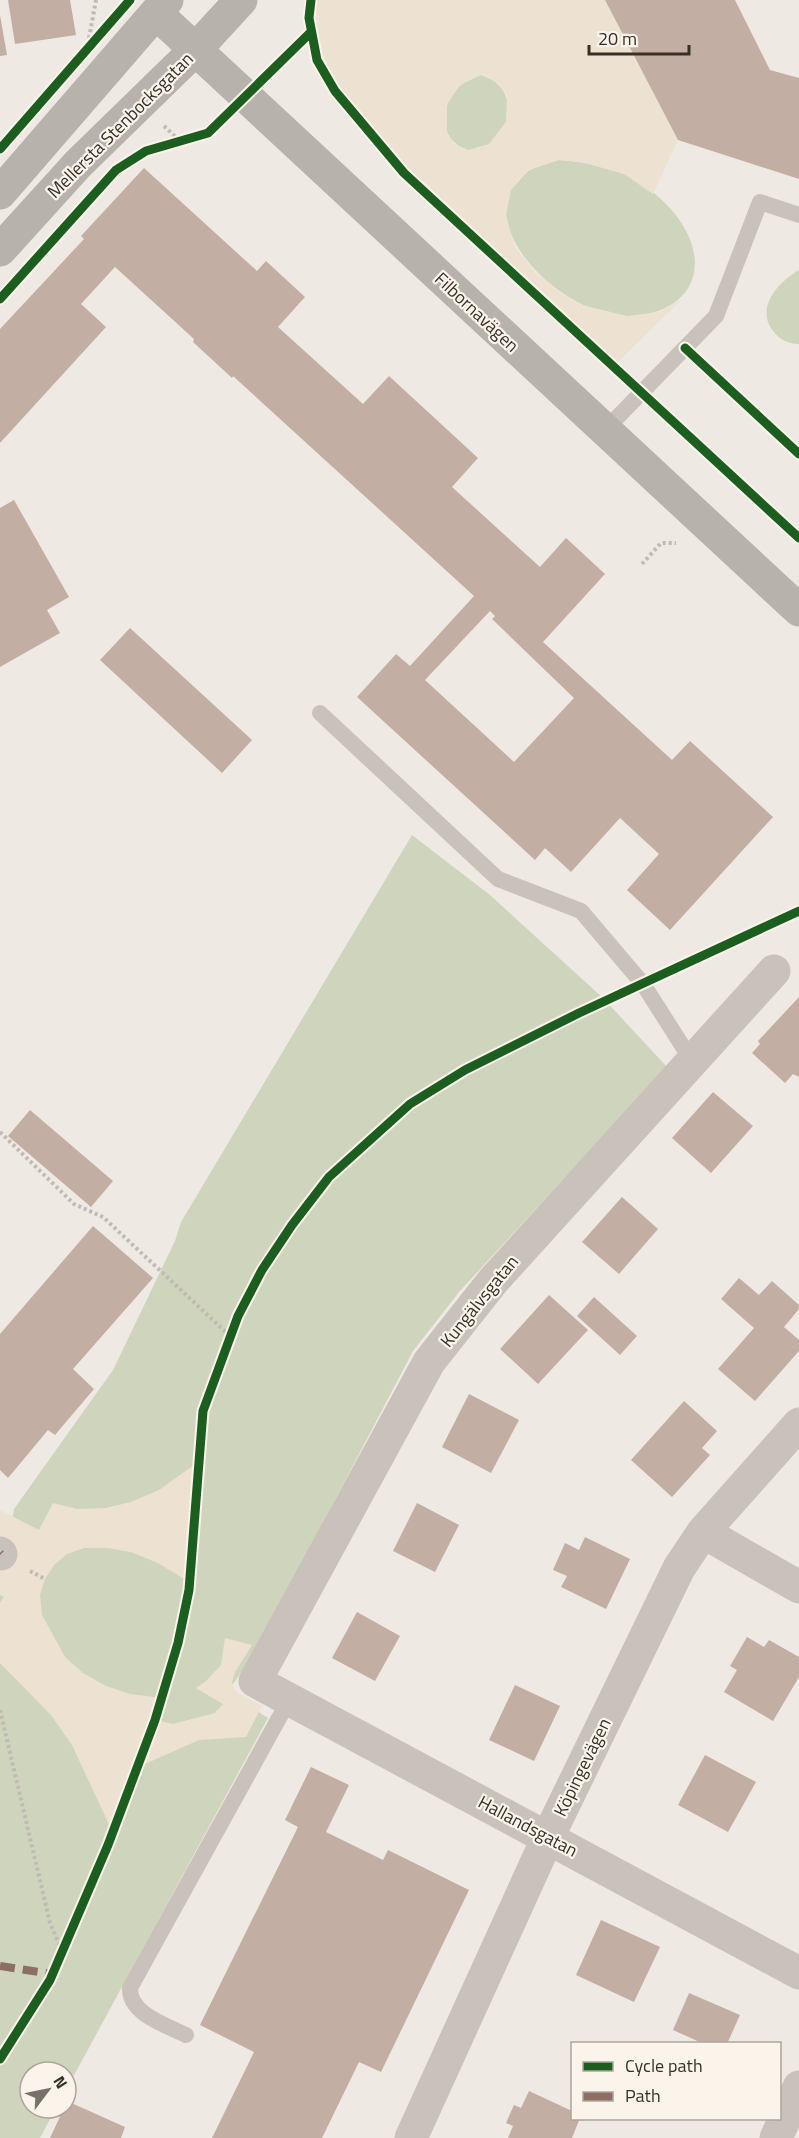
<svg xmlns="http://www.w3.org/2000/svg" width="799" height="2138" font-family="'Titillium Web',sans-serif">
<style>
.green{fill:#cfd5bc}
.plaza{fill:#ede2d2;fill-rule:evenodd}
.building{fill:#c3aea4;fill-rule:evenodd}
.lines{fill:none;stroke-linecap:round;stroke-linejoin:round}
.path{stroke:#c0bab4;stroke-width:4;stroke-dasharray:3 3;stroke-linecap:butt}
.lane{stroke:#c8c2bb;stroke-width:16}
.street{stroke:#c8c2bb;stroke-width:33}
.secondary{stroke:#b8b2ac;stroke-width:33}
.quiet{stroke:#8d6e63;stroke-width:8;stroke-dasharray:15 8;stroke-linecap:butt}
.cycleway-casing{stroke:#fbf4ea;stroke-width:13}
.cycleway{stroke:#1b5e20;stroke-width:9}
.labels{text-anchor:middle;dominant-baseline:central;stroke-width:4.5;stroke-linejoin:round;paint-order:stroke}
.street-label{font-size:18px;fill:#392f29;stroke:#fbf4ea}
</style>
<rect width="100%" height="100%" fill="#efe9e3"/>
<!-- green -->
<path class="green" d="M481,75C527,88 509,152 468,150C428,137 445,81 481,75Z
M559,160C581,162 605,164 625,174C648,186 673,206 685,229C711,276 683,313 633,316C549,321 438,185 559,160Z
M799,270V344C789,344 780,340 774,332C754,309 778,282 799,270Z
M412,835L490,895L603,998L667,1067L459,1292L413,1351L259,1645L228,1692L268,1718L66,2090V2072H30V2108H56L40,2138H0V1591L14,1509L113,1370L175,1241L181,1222Z"/>
<!-- plaza -->
<path class="plaza" d="M311,0H605L678,140L653,194L624,174L581,162L559,160L529,170L511,190L506,215L510,230L515,247L535,272L562,294L582,305L627,316L659,312L682,299L613,367L404,173L356,117L335,91L317,60L309,18ZM481,75L499,83L507,96L506,122L489,144L468,150L454,144L447,134V104L460,85Z
M197,1463L189,1582L158,1563L131,1552L108,1548H84L67,1554L54,1565L45,1579L40,1595L42,1615L65,1657L83,1673L106,1686L130,1694L162,1698L155,1720L173,1724L215,1713L223,1704L196,1688L205,1682L221,1665L225,1638L252,1645L235,1672L232,1682L235,1691L262,1706L246,1737L199,1740L138,1767L113,1833L72,1745L51,1715L0,1663V1603L4,1597L0,1595V1510L39,1530L53,1503L77,1509L106,1508L131,1502L159,1490Z"/>
<!-- building -->
<path class="building" d="M8,0H70L76,35L15,44Z
M605,0H735L770,70L799,78V179L678,140Z
M0,15L7,55L0,56Z
M144,168L257,271L266,261L305,297L278,327L363,404L389,376L478,458L452,487L540,567L566,538L605,574L543,642L672,760L690,741L773,817L670,930L627,890L659,854L620,818L571,872L545,848L535,860L357,697L396,654L410,666L474,596L233,376L232,378L193,342L194,339L115,267L81,304L106,327L0,443V329L84,239L81,236ZM490,611L495,616L492,619L574,698L514,762L425,680Z
M14,500L69,597L47,610L60,633L0,667V508Z
M130,628L252,740L222,773L100,660Z
M799,997V1077L793,1074L785,1083L752,1053L760,1044L758,1041Z
M713,1092L753,1126L711,1173L672,1138Z
M30,1110L113,1181L91,1207L8,1136Z
M622,1197L658,1229L619,1274L582,1242Z
M93,1226L153,1278L73,1369L94,1389L55,1435L48,1430L8,1478L0,1470V1334Z
M739,1278L759,1295L772,1281L799,1305V1309L784,1327L799,1340V1351L755,1401L718,1369L754,1328L721,1299Z
M549,1295L588,1330L538,1384L500,1349Z
M594,1297L637,1336L620,1355L577,1316Z
M469,1394L519,1420L491,1473L442,1447Z
M684,1401L717,1431L702,1448L710,1455L672,1497L631,1460Z
M417,1503L459,1525L435,1572L393,1551Z
M585,1537L630,1559L606,1609L561,1587L567,1576L553,1570L565,1543L579,1550Z
M357,1612L400,1636L375,1681L332,1658Z
M747,1637L764,1647L769,1640L799,1657V1677L773,1721L724,1692L737,1670L730,1666Z
M515,1685L560,1706L534,1761L489,1740Z
M705,1755L756,1782L728,1832L678,1805Z
M311,1767L349,1785L326,1832L383,1860L388,1850L469,1890L381,2072L359,2062L322,2138H212L254,2052L200,2025L298,1827L285,1820Z
M601,1920L660,1947L634,2002L576,1975Z
M689,1993L740,2015L727,2044H704L673,2030Z
M529,2091L572,2111V2118H580L572,2138H508L513,2126L506,2123L514,2105L521,2108Z
M67,2101L125,2127L121,2138H50L64,2108H66Z"/>
<g class="lines">
<!-- path -->
<path class="path" d="M89,38L96,0
M164,126L181,142
M642,564L661,543H676
M0,1132L74,1204L103,1217L230,1336
M30,1571L45,1579
M0,1710L50,1923L62,1951"/>
<!-- lane -->
<path class="lane" d="M605,430L716,316L760,202L799,215
M320,713L498,879L581,911L643,984L692,1061
M186,2035C166,2025 129,2014 130,1988L289,1700"/>
<!-- street -->
<path class="street" d="M774,971L493,1281L429,1362L255,1681L799,1973
M703,1532L799,1587
M0,1553L1,1554
M411,2138L548,1837L679,1568L703,1532L799,1424
M776,2138L799,2087"/>
<!-- secondary -->
<path class="secondary" d="M156,13L799,610
M0,193L167,0
M0,250L78,164L195,50L241,0"/>
<!-- quiet -->
<path class="quiet" d="M0,1553L1,1554
M0,1966L52,1974"/>
<!-- cycleway casing -->
<g class="cycleway-casing">
<path id="cycleway" d="M311,0L309,18L317,60L335,91L404,173L799,538
M0,149L130,0
M0,299L116,170L146,151L208,133L311,32
M685,348L799,454
M0,2059L50,1980L108,1845L155,1720L178,1643L189,1590L203,1411L238,1316L262,1270L292,1225L329,1177L410,1104L465,1070L579,1013L799,911"/>
</g>
<!-- cycleway -->
<use href="#cycleway" class="cycleway"/>
</g>
<g class="labels">
<!-- street labels -->
<g class="street-label">
<text transform="translate(120 125) rotate(-45)">Mellersta Stenbocksgatan</text>
<text transform="translate(477 312) rotate(43)">Filbornavägen</text>
<text transform="translate(479 1301) rotate(-51)">Kungälvsgatan</text>
<text transform="translate(582 1767) rotate(-64)">Köpingevägen</text>
<text transform="translate(528 1826) rotate(28)">Hallandsgatan</text>
</g>
</g>
<!-- legend -->
<rect x="571" y="2042" width="210" height="78" fill="#fbf4ea" stroke="#ada59d" stroke-width="1.5"/>
<rect x="583" y="2062" width="30" height="9" fill="#1b5e20" stroke="#ada59d" stroke-width="1.5"/>
<text x="625" y="2072" font-size="18" fill="#392f29">Cycle path</text>
<rect x="583" y="2092" width="30" height="9" fill="#8d6e63" stroke="#ada59d" stroke-width="1.5"/>
<text x="625" y="2102" font-size="18" fill="#392f29">Path</text>
<!-- north arrow -->
<g transform="translate(48 2090) rotate(58)"><circle r="28" fill="#fbf4ea" stroke="#ada59d" stroke-width="1.5"/>
<path d="M0-4.5L10 22L0 15L-10 22Z" fill="#79706a"/>
<text y="-9" font-size="16" font-weight="bold" text-anchor="middle" fill="#392f29">N</text>
</g>
<!-- scale -->
<path d="M589 45v9h100v-9" fill="none" stroke="#392f29" stroke-width="3"/>
<text x="598" y="45" font-size="18" fill="#392f29" stroke="#fbf4ea" stroke-width="4.5" paint-order="stroke">20 m</text>
</svg>
